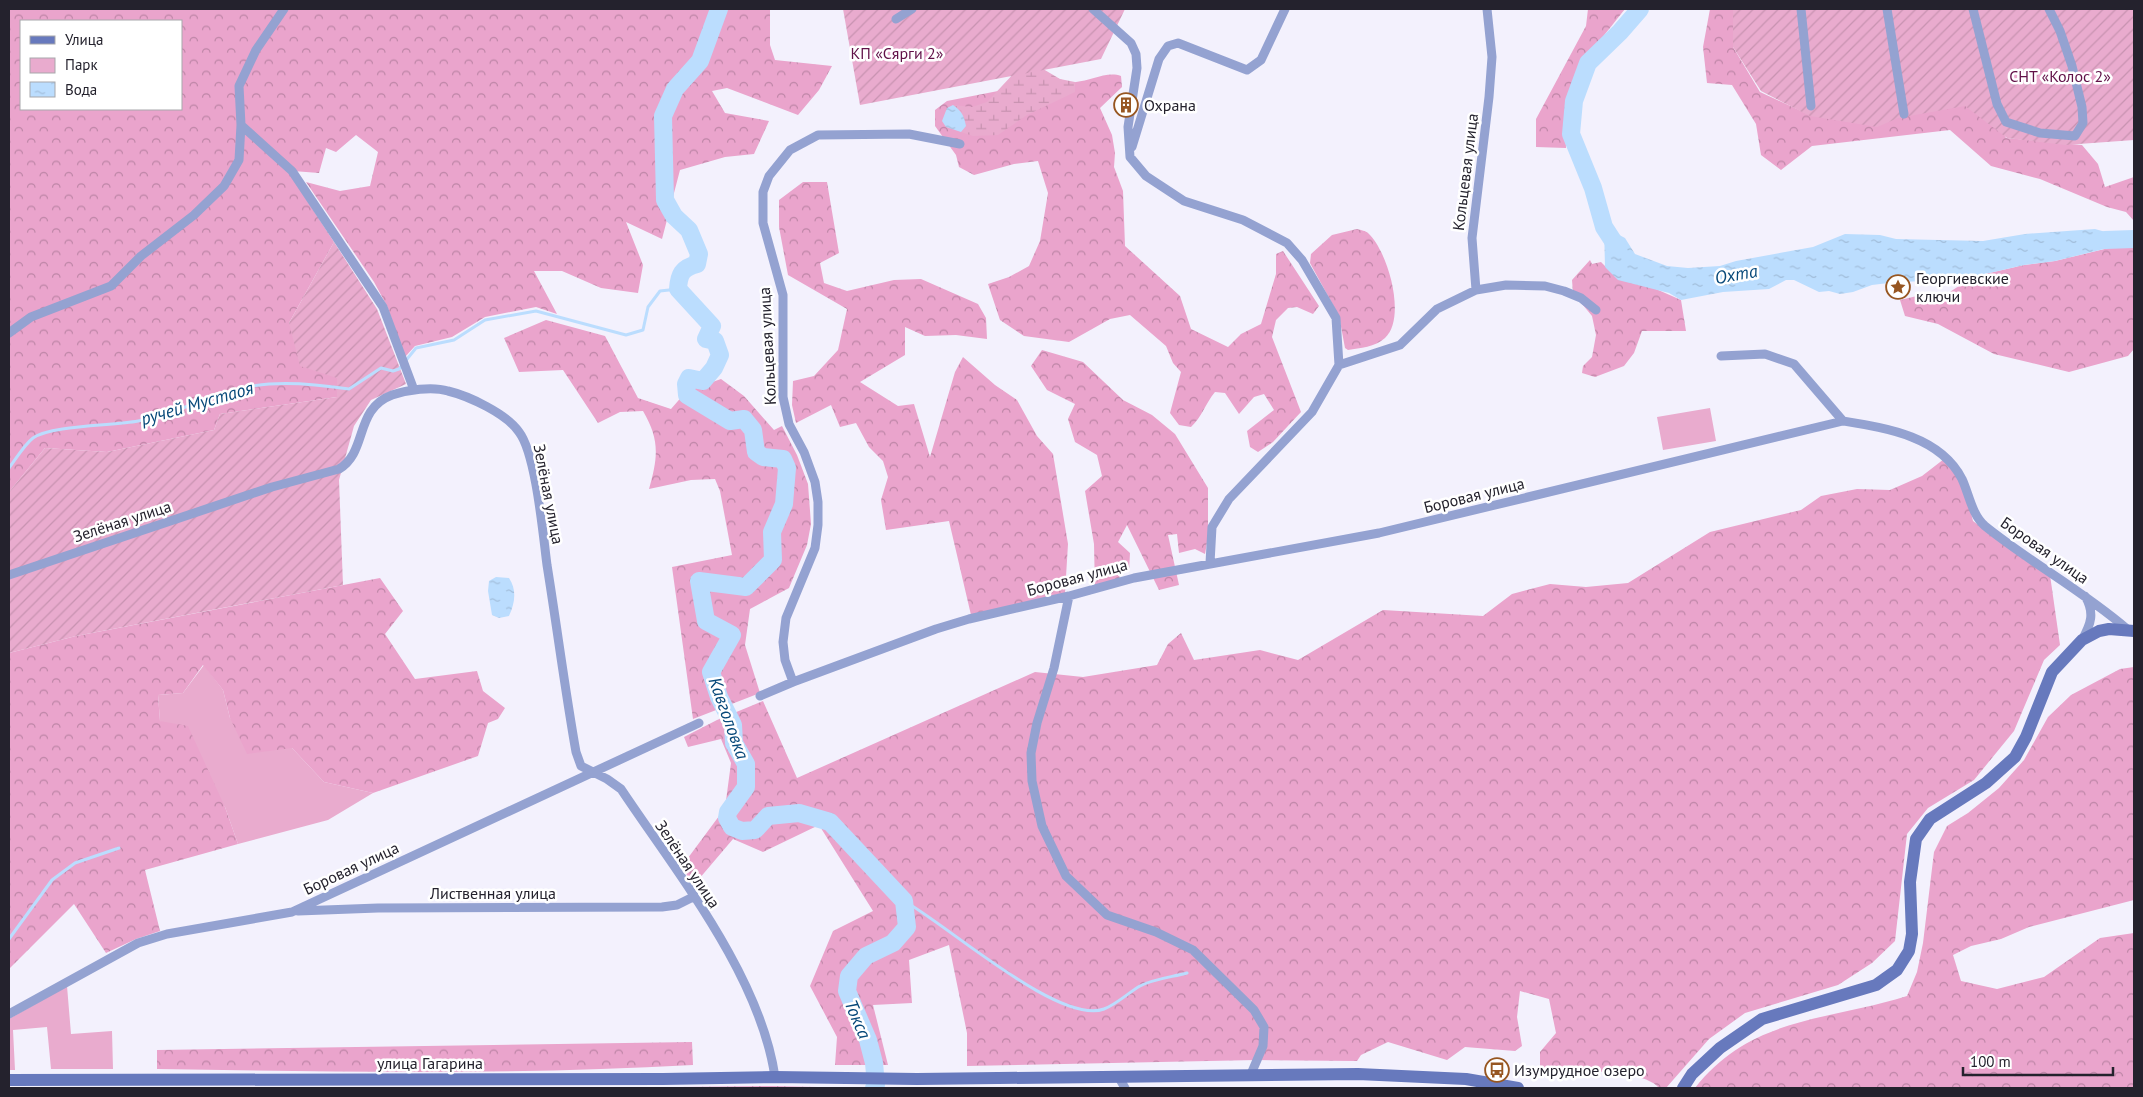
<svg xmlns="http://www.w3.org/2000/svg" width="2143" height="1097" font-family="'PT Sans',sans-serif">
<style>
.green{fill:#e9abce}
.forest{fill:url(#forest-crowns);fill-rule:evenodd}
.wetland{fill:url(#wetland-marsh)}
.garden{fill:url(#garden-furrows)}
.water{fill:url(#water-ripples)}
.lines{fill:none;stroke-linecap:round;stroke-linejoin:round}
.stream{stroke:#bbddfe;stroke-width:3}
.river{stroke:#bbddfe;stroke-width:18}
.street{stroke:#94a2d1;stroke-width:9}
.secondary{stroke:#6779bd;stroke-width:12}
.labels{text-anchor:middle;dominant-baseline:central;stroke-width:5;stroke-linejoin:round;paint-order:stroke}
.park-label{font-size:16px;fill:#611148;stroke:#fff}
.poi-label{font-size:16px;fill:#24222d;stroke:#fff;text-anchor:start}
.street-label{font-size:16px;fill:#24222d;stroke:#fff}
.water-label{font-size:18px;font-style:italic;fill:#064879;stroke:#fff}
</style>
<defs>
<pattern id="forest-crowns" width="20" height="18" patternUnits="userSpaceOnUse" patternTransform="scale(1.25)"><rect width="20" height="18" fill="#eaa4cc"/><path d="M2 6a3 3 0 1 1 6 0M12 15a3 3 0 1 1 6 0" fill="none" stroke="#bd85a6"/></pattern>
<pattern id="wetland-marsh" width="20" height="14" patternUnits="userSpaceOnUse" patternTransform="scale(1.25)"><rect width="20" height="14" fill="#e9abce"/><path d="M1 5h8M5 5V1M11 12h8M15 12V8" fill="none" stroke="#c893b1"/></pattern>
<pattern id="garden-furrows" width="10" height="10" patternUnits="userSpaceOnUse" patternTransform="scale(1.25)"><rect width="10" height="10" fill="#e9abce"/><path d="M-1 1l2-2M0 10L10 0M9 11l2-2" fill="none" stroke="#c893b1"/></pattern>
<pattern id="water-ripples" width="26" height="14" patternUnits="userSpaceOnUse" patternTransform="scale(1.25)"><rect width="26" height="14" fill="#bbddfe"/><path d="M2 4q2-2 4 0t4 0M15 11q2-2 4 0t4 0" fill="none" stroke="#a1bdda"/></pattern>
</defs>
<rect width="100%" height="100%" fill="#f3f1fd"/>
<!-- green -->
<path class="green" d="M1710,408L1716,441L1663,450L1657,417Z
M204,665L223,690L230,718L292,748L324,782L373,793L328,820L238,844L225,807L160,721L158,695L183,693Z
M67,986L71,1034L112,1031L113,1069H51L47,1027L13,1030L15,1070H9V1019Z"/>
<!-- forest -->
<path class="forest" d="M9,9H770V45L775,60L832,66L819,90L798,115L727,88L712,91L725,113L769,121L754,154L725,157L680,170L662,239L626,222L643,265L638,293L601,288L562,271H534L557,314L536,307L485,317L452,337L415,346L405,357L387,306L374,282L306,182L340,191L370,186L378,152L356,135L336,152L326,148L319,173L293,171L240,125L292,172L293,179L334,242L289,323L337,378V397L220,414L214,430L107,452L45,448L9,492ZM21,21H181V109H21Z
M1588,9H1625C1586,58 1564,82 1566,148L1536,147V119L1586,26Z
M1710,9H1733V47L1760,92L1810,115L1902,78L1975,83L2006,138L2082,145L2098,164L2105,187L2134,177V221L2126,212L2107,207L2040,179L1991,166L1950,130L1812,146L1781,170L1761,155L1756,124L1732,85L1707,83L1703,47Z
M1033,63C1044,70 1061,84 1076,82C1090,81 1107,71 1121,76L1122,87L1100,108L1112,135L1115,153L1114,167L1123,191L1125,246L1180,296L1191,329L1228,347L1241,334L1261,324L1276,274V254L1283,251L1319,306L1313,314L1297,307L1288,308L1276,320L1272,337L1301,412L1273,442L1258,452L1250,447L1247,431L1274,410L1264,394L1254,397L1239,414L1225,393L1215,392C1205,404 1202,417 1191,427L1179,425L1170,413L1181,372L1173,363L1166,346L1130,315L1110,319L1069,342L1024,336L1000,320L988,284L1009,277L1029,266L1040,241L1048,193L1038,161L1014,164L974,175L959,167L956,155L935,126V110L947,101L998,91Z
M803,182H827L839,253L820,263L824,283L847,291L894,280L921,279L978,304L986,318L987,339L956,335L925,336L905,327V355L860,382L898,406L914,404L930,457L955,372L963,357L995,385L1017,400L1037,436L1053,454L1068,544L1065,593L971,615L949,521L886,530L881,500L888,477L883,461L869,447L856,423L840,427L831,405L796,423L792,405L793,381L814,376L838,350L847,309L788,275L779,227V200Z
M1357,229C1361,230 1366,231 1368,233C1388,251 1407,318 1385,338C1375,347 1360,348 1348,350L1345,348L1339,316L1310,263L1311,254L1332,235Z
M2121,245L2134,247V349L2128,356L2069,372L1994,354L1938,324L1905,316L1900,300L1917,296L1942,297L1959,286L1985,274L2024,265L2055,261Z
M1590,260L1592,264L1601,262L1606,267L1681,300L1686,331H1642L1634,353L1624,366L1595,377L1582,373L1583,366L1592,357L1596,335L1592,316L1573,293L1572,280Z
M546,320L605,336L638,398L671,409L691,386H701L721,379L744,396L774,430L782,426L797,455L808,484L811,524L807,545L789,588L750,609L745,645L760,693L693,719L672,567L732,555L720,491L715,479L691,480L649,489C658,457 660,440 643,411L620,412L598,423L563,370L519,372L504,338Z
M1042,350L1083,362L1123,400L1152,415L1175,434L1208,488V537L1205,554L1195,549L1179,553L1177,534L1168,535L1179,585L1159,590L1127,525L1118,542L1130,553L1129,572L1119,570L1120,583L1095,591L1094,544L1085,491L1102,476L1097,455L1075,442L1068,419L1075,404L1047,390L1031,366Z
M1944,459L1965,488L1973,521L2003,544L2050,575L2060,645L2044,660L2014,731L1974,780L1928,808L1907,834L1895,941L1872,963L1838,985L1745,1013L1709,1039L1666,1088H1659C1642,1068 1567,1070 1540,1073V1052L1556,1033L1549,999L1520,991L1517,1017L1522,1046L1515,1051L1465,1047L1447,1060L1388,1042L1361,1055L1357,1061L1256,1060L967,1066V1033L949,945L909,960L912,1003L873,1005L888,1065H835L837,1037L810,986L833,931L873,911L819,825L763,852L733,839L693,886L682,866L725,808L731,763L721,739L688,747L684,737L717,720L763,701L797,778L1035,672L1083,677L1157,665L1168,644L1181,633L1194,660L1260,650L1298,660L1383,610L1483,616L1512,594L1550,584L1586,587L1628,583L1710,532L1801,510L1821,496L1857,489L1890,490L1922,476Z
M380,578L403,611L385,634L415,679L477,671L483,691L505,708L498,719L488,723L478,756L373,793L324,782L292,748L247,754L230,718L223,690L203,665L183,693L158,695L160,721L188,726L225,807L238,844L145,870L160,931L136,939L106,953L74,904L9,969V653L76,636Z
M2134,667V900L2029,927L2001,939L1971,946L1953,955L1961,981L1997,989L2044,977L2100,938L2134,933V1088H1695C1751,1016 1828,1021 1907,996L1917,972L1923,943L1934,852L1947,826L1968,813L1999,788L2024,760L2048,717L2071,695L2120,669Z
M692,1042L693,1065C515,1075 335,1072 157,1069V1050Z
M773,1086L863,1088H592Z"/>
<!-- wetland -->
<path class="wetland" d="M1033,63L1060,79L1075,82V92L1027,115L998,135L973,136L961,132L966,126L961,111L953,105L972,107L987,102L1016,71Z"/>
<!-- garden -->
<path class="garden" d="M843,9H1125L1101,59L860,105Z
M1733,9H2134V140L2065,145L2007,138L1965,106L1898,118L1877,127L1810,116L1761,91L1733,47Z
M334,242L377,309L406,384L371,400L354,426L339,480L343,585L76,636L9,653V492L45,448L107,452L214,430L220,414L337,397V378L300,366L289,323Z"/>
<!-- water -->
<path class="water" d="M953,105C962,111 964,116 966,126L961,132L946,127L942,121L947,108Z
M1604,227L1625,238L1635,254L1667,266L1688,268L1720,266L1736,261L1813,247L1845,234L1880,235L1896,239L1983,241L2025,234L2095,229L2127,238L2104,249L2055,261L2024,265L1959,280L1897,282L1872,285L1853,292L1840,294L1829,291L1819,292L1794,280H1786L1769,289L1723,292L1681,300L1669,293L1618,280L1605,267Z
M496,577L509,578C517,590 515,603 509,616L499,618L492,615L488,591L489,581Z"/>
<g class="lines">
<!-- stream -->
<path class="stream" d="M9,468C16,459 24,445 33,438C51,425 113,426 138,421C182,413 223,387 269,384C296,382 323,385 349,389L381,368L393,371L399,369L416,348L454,340L485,320L536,311L626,335L643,330L648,307L660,291L678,289
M904,901C945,923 1060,1026 1104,1009C1117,1004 1128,993 1140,986C1153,979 1172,977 1187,973
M9,939L52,880L75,863L119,848"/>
<!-- river -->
<path class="river" d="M719,9L700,61L675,89L663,116L665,200L674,216L689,230L699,254L697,264C682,268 679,274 678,289L712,326L706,339L715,341L720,355L714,368L703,381L689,378L686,384L687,395L730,421L744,419L753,430L756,452L763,457L783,459L787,468L784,504L772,532L773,560L746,587L699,581L706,621L732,635L711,672L719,697L733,725L734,743L746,764V787L728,812L727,818L732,827L742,831L755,830L768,816L799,813L830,822L904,901L907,927L893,943L866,956L849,976L847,991L868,1040L874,1063L876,1085L874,1088
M2105,240L2134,239
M1617,247L1604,227L1593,188L1571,134L1574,101L1588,63L1620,32L1640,9"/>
<!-- street -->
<path class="street" d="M284,9L256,50L239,86L241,125L292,171L383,307L414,390
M1093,9L1131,43L1136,54L1137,68L1128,127L1130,157L1146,176L1184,201L1243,220L1287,243L1302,260L1336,318L1339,365L1312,412L1229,499L1212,527L1210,563
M1801,9L1811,106
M1887,9L1904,114
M1973,9L1997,104L2006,122L2040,133L2075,136L2083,123L2082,107L2072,66L2060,31L2049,9
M896,19L912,9
M1132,147L1159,59L1168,46L1178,43L1247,70L1261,60L1285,9
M1476,290L1472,238L1489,97L1492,57L1487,9
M9,333L31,317L111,286L141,256L194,215L224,186L239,160L241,125
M1721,356L1765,354L1794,364L1843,421
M1339,365L1400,345L1437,309L1476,290L1506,285L1545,286L1564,291L1581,298L1596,310
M9,575L272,487L339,469C368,452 354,409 392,395C407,390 432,386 448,391C469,396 507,414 519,432C536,454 543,535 547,565C557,627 565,690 576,752L581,766L607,779L621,789C677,873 760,975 775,1077
M1069,596L1054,668L1037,723L1031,753L1032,781L1042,826L1066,876L1107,915L1156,932L1193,950L1254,1010L1264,1027L1263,1046L1251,1074
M2082,640C2091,624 2095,613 2085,596
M793,682L785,660L783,642L786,618L815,548L818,525V502L815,482L804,452L789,424L783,397V295L763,223V192L769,176L790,150L818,135L909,134L960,144
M760,696L793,682L936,629L969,619L1069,596L1134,578L1379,533L1843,421C1886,428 1940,436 1962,479C1969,494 1972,515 1985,526C2031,563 2083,591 2127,629
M298,911L378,908L662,907L677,905L693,897
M9,1014L138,943L167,934L292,912L699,723
M1118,1076L1125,1088"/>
<!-- secondary -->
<path class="secondary" d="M9,1080L663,1079L775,1077L917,1079L1358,1074L1466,1079L1518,1088
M1683,1088L1692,1074L1720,1048L1762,1019L1876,985L1897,970L1909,951L1912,934L1910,882L1916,839L1930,819L1986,783L2015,757L2026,737L2052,672L2082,640L2099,631L2109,629L2134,631"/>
</g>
<!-- icons -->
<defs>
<g id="building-ring" transform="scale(1.25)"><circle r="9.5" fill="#fff" stroke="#975621" stroke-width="1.5"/><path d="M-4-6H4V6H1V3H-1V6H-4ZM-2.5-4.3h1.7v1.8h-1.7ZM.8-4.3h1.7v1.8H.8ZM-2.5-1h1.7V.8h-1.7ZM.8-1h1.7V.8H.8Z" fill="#975621"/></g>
<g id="sight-ring" transform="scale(1.25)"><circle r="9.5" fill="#fff" stroke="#975621" stroke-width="1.5"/><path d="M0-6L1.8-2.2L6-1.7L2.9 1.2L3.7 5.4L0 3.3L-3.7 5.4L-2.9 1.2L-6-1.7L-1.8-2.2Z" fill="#975621"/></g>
<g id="bus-ring" transform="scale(1.25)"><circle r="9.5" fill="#fff" stroke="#975621" stroke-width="1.5"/><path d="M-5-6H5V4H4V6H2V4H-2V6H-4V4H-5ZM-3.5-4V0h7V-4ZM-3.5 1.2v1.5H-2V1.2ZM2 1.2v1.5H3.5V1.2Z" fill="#975621"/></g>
</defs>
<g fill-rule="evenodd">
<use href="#building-ring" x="1126" y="105"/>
<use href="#sight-ring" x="1898" y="287"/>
<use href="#bus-ring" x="1497" y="1070"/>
</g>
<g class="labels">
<!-- park labels -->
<g class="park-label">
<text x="897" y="53">КП «Сярги 2»</text>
<text x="2060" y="76">СНТ «Колос 2»</text>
</g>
<!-- poi labels -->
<g class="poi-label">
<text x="1144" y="105">Охрана</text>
<text x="1916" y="278">Георгиевские<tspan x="1916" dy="18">ключи</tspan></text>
<text x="1514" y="1070">Изумрудное озеро</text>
</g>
<!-- street labels -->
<g class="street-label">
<text transform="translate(1465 172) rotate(-83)">Кольцевая улица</text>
<text transform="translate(767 346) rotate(-93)">Кольцевая улица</text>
<text transform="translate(549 494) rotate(79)">Зелёная улица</text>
<text transform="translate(1474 495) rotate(-14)">Боровая улица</text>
<text transform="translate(122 521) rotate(-18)">Зелёная улица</text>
<text transform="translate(2045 550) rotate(35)">Боровая улица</text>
<text transform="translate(1077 577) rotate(-15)">Боровая улица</text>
<text transform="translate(688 864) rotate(56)">Зелёная улица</text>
<text transform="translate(351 868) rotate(-25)">Боровая улица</text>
<text x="493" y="893">Лиственная улица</text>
<text x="430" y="1063">улица Гагарина</text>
</g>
<!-- water labels -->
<g class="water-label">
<text transform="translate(1736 274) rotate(-10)">Охта</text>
<text transform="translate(197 403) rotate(-16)">ручей Мустаоя</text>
<text transform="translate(729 718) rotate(70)">Кавголовка</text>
<text transform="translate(858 1019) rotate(67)">Токса</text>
</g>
</g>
<!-- border -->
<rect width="2143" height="1097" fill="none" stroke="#24222d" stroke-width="20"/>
<!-- legend -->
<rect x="20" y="20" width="162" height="90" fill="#ffffff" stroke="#a7a7ab"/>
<rect x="30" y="36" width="25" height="8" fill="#6779bd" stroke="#a7a7ab"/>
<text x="65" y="45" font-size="15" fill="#24222d">Улица</text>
<rect x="30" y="58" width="25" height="15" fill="#e9abce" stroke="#a7a7ab"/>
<text x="65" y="70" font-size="15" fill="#24222d">Парк</text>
<rect x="30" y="82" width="25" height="15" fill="url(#water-ripples)" stroke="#a7a7ab"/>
<text x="65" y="95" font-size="15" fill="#24222d">Вода</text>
<!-- scale -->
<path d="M1963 1067v8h150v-8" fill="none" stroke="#24222d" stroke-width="2.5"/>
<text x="1970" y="1067" font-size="15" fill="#24222d" stroke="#ffffff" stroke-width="4" paint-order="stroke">100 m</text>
</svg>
